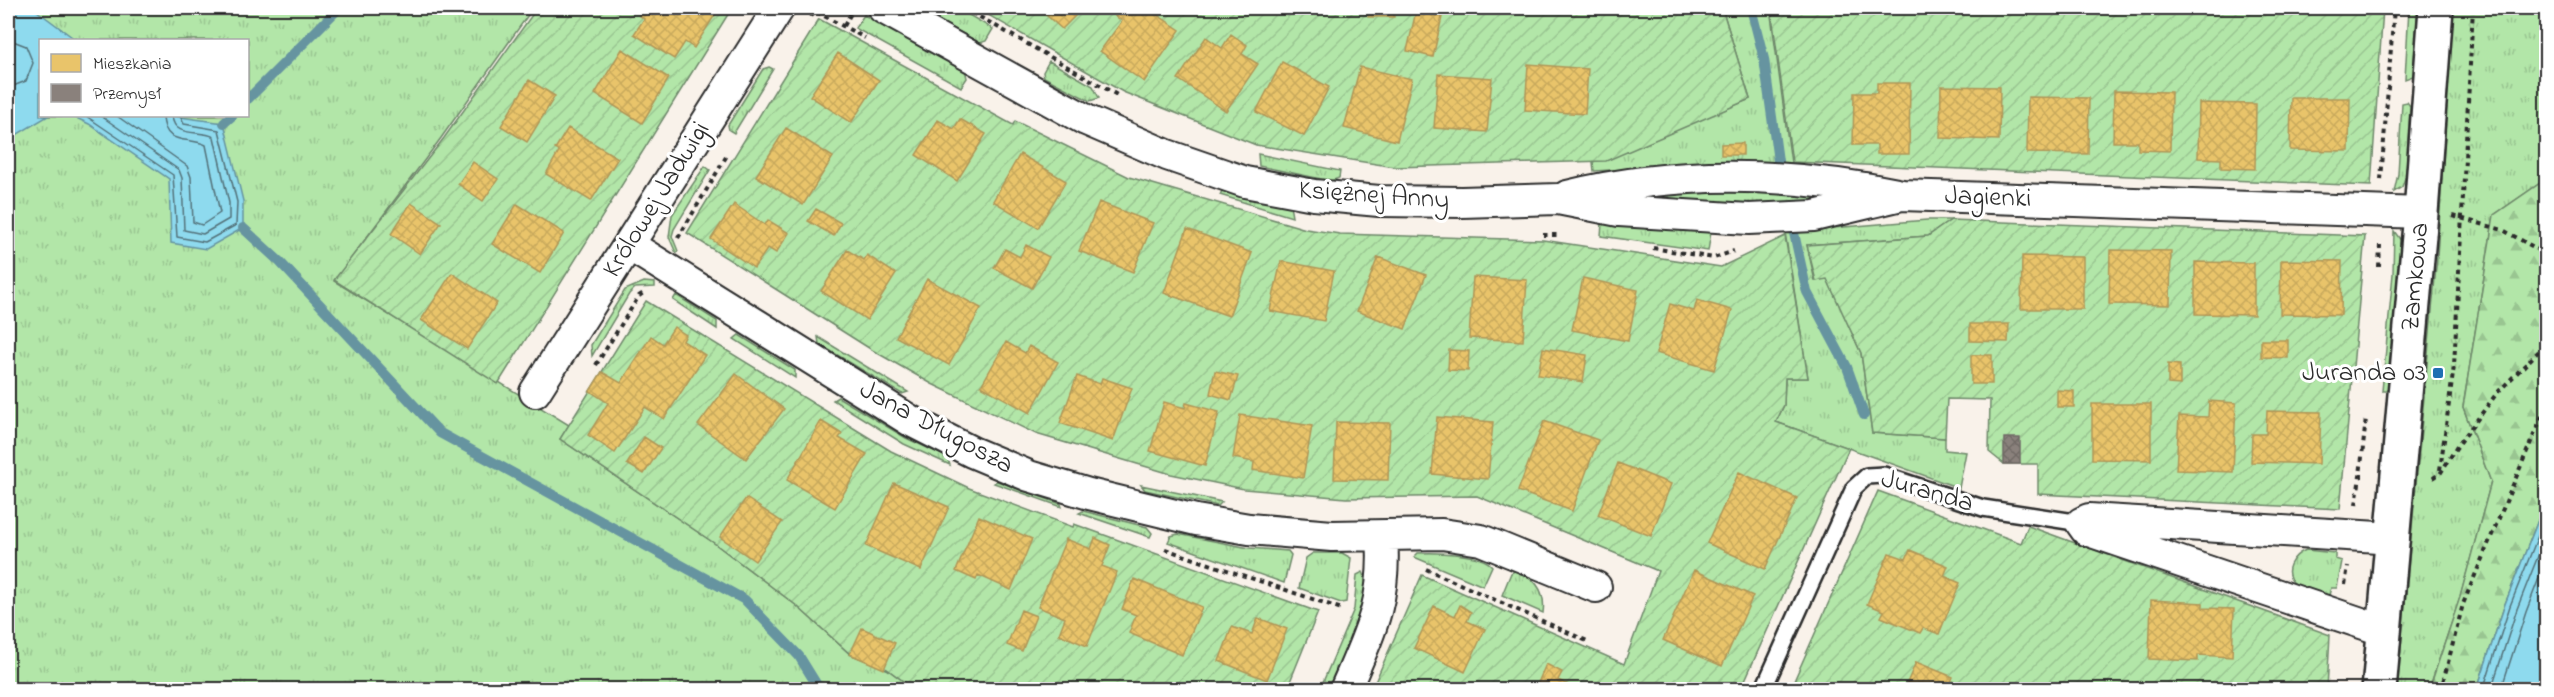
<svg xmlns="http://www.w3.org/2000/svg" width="2554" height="697" font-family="'Indie Flower',sans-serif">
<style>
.grass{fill:url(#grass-tufts);stroke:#6e886a;stroke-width:1.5;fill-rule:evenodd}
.forest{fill:url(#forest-firs);stroke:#6e886a;stroke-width:1.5}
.garden{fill:url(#garden-furrows);stroke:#6e886a;stroke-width:1.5}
.water{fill:#8edaee;stroke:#6694a0;stroke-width:1.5}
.homes{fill:url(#homes-cross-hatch);stroke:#b09657;stroke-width:1.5}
.industry{fill:url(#industry-cross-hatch);stroke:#6e6764;stroke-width:1.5}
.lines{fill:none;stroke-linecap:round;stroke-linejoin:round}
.shore{stroke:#537179;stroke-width:1.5}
.stream{stroke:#6694a0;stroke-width:10}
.service-casing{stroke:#2b2b2b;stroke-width:20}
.minor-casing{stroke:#2b2b2b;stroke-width:34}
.tertiary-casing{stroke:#2b2b2b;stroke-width:38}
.path{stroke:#2b2b2b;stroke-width:4;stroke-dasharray:4.5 4.5;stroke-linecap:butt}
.service{stroke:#fff;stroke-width:15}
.minor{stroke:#fff;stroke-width:30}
.tertiary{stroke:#fff;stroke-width:33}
.poi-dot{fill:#1f6fb2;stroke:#fff;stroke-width:2}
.labels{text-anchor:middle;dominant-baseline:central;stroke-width:6;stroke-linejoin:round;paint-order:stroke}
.street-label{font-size:27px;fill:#2b2b2b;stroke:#fff}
.poi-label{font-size:27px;fill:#2b2b2b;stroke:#fff;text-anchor:end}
</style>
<defs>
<pattern id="grass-tufts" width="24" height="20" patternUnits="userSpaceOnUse" patternTransform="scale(1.5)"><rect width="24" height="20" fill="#b2e6a8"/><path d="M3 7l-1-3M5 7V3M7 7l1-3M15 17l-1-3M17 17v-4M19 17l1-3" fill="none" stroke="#99c591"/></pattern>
<pattern id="forest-firs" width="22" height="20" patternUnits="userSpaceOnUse" patternTransform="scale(1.5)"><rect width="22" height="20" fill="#b2e6a8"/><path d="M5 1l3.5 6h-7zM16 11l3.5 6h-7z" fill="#99c591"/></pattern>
<pattern id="garden-furrows" width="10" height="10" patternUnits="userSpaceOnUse" patternTransform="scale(1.5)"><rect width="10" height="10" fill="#b2e6a8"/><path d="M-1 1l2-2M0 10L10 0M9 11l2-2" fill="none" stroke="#99c591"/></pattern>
<pattern id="homes-cross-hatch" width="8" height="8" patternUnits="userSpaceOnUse" patternTransform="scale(1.5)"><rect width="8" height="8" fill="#e9c46a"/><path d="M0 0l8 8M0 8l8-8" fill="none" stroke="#c8a95c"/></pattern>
<pattern id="industry-cross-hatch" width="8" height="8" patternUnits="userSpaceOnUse" patternTransform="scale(1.5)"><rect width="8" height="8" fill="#8a817c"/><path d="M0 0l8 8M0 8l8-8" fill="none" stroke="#716a66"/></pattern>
</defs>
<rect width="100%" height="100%" fill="#f9f2ea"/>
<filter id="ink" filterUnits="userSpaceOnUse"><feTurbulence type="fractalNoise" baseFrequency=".0167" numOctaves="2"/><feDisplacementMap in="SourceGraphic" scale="12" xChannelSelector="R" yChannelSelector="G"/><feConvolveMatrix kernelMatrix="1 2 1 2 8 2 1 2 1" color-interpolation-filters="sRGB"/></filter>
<g filter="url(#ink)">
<!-- grass -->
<path class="grass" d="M8,8H533L441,138L334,281L569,425L560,439L714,543L797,606L850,654L887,669L914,689H8ZM40,40H248V116H40Z
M923,8H957L993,29L986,41L980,43L924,13Z
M1722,8H1770L1791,163L1743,162L1594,171L1593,162L1750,99Z
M2409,8H2418L2413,76L2405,79Z
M2453,8H2546V179L2494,215L2463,407L2491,482L2460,598L2429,689L2397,690L2437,256Z
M864,15L965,69L967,78L961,87L855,28Z
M1049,61L1093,86L1099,98L1090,101L1044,77L1043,72Z
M769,67L773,69L734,133L729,130L728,125L763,69Z
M2407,102L2410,106L2406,175L2402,187L2394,192L2398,174L2402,103Z
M1258,154L1340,171L1339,178L1331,181L1259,166Z
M705,166L710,170L674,229L672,236L678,251L676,253L669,237L672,215Z
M1227,190L1290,205L1292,217L1220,195L1222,191Z
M1652,191H1833V203L1811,207L1612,201Z
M1607,217L1711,232L1708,251L1601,236L1602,223Z
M1927,220H1951L1928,236L1807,245L1815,281L1827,278L1861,353L1872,433L1945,438V450L1966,452L1959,488L1776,422L1784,405L1785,378H1808L1785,232Z
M2394,231L2402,242L2390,388L2386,391H2382L2393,274Z
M644,282L655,283V287L635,288L629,294L592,356L591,345L625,290Z
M676,295L717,321V329L673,300Z
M739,335L795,370V378L734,339Z
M818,337L908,392L902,394L819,344Z
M838,397L906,438L947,457L950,465L904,444L833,400Z
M997,481L1061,504L1062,507L994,483Z
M1141,485L1222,502L1218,506L1145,490Z
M1083,511L1147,527L1152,533L1150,537L1079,513Z
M1178,534L1249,548L1288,551L1291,555L1284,583L1168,542L1171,536Z
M2306,550L2335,553V559L2342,561L2337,588H2331L2329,595C2320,592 2303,591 2296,585C2280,572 2293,555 2306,550Z
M1313,553H1342L1351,558L1346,602L1341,603L1299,588L1306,558Z
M1418,553C1434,552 1482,553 1492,566L1483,586L1414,557Z
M1516,570C1536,578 1546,592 1543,613L1502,595L1511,573Z
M1363,572C1375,595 1338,666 1328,689H1320L1354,609L1357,575Z"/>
<!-- forest -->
<path class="forest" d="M2546,179V500L2505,604L2477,689L2429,690L2460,597L2491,482L2463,407L2494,215Z"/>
<!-- garden -->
<path class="garden" d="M537,8H732L498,384L334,280L444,138Z
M976,8H1722L1750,99L1606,161L1395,167L1256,145L1123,92Z
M1771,8H2383L2371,186L1792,162Z
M819,19L1013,125L1015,121L1129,177L1306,229L1340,234L1543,240L1721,267L1785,236L1808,378H1785L1784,405L1776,422L1849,448L1741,689H1372L1422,575L1624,664L1658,571L1477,496L1346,498L1244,489L1171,474L1036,434L932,384L872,350L687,233Z
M1951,220L2365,236L2340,509L2038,494V464H2004L1989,452L1990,400L1947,399L1945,438L1872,433L1861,353L1827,279L1816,281L1807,245L1928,236Z
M646,301L891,451L969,488L1073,527L1074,524L1318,612L1287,689H914L887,669L850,654L797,606L714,543L560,439Z
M1878,491L2021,543L2028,526L2330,635L2327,689L1790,690Z"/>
<!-- water -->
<path class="water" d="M8,8H33L76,40H40V116H48L8,140V67L11,64L8,56Z
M72,116H172L224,123L243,201V228L206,249L171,243L169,179L89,124Z
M2546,500V689H2477L2505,604Z"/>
<!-- homes -->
<path class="homes" d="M644,8H714L718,10L694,48L685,42L674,59L634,34L644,19L639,15Z
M1038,8H1083L1062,29Z
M1121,8H1147L1180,30L1144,82L1100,51L1122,21L1115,16Z
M1368,8H1394V17H1368Z
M1416,11L1442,17L1433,57L1407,51Z
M1231,34L1247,45L1242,54L1258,64L1226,111L1178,79L1206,37L1222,48Z
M622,49L669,78L642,123L595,94Z
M838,53L879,80L851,123L810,96Z
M1282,62L1329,87L1304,136L1256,112Z
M1528,64L1588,69L1585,114L1525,110Z
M1360,67L1412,79L1397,141L1344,128Z
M1438,74L1492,78L1487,132L1434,128Z
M529,80L555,96L527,142L501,126Z
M1877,83H1910L1909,154H1877V145H1853L1854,93H1877Z
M1941,86L2000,87L1999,140L1940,138Z
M2114,91L2171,92L2170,151L2138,150V142H2113Z
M2028,97L2089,98L2088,154L2027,153Z
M2291,98H2350L2349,151L2290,150Z
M2199,103L2256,104L2255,169L2221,168V159L2198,158Z
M960,119L986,134L957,181L916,155L938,120L954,129Z
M568,128L618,158L591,201L546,174L559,151L555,149Z
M786,128L833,157L803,205L756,176Z
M1743,143V155H1721V144Z
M1020,154L1066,181L1038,228L993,201Z
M473,162L498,179L483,201L458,184Z
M1099,202L1153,223L1133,272L1079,251Z
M411,203L441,223L420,254L391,234Z
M517,204L564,233L540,273L492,244Z
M734,204L765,225L768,220L789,233L776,253L768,248L754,268L711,239Z
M816,209L841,223L834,236L808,221Z
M1187,229L1252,253L1229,316L1164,293Z
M1026,245L1049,257L1032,288L994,268L1005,249L1020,257Z
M847,250L864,260L867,255L896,274L867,320L821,291Z
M2110,250L2171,251L2170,305L2109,304Z
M2022,256L2083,257V309H2021Z
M1378,257L1426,275L1405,329L1357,311Z
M2281,260L2342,261L2341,315L2280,314Z
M1281,261L1334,271L1324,321L1270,311Z
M2195,262L2254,263V315L2195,314Z
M452,273L497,303L467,349L421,320Z
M1473,277L1527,280L1523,341L1469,338Z
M1583,278L1638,290L1628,341L1572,330Z
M927,279L981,308L949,365L896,337Z
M1697,300L1732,310L1714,370L1656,353L1670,304L1694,311Z
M1970,324H2009L2008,342L1970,341Z
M674,327L686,335L683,341L705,355L664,419L645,407L615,453L588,435L608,403L590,391L602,372L621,383L651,336L663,344Z
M2261,340H2288V358L2261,357Z
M1006,342L1025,353L1029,346L1058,362L1030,413L981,386Z
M1543,348L1587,355L1583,382L1538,375Z
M1449,350L1469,351L1468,371L1448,370Z
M1971,355H1992V384H1971Z
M2168,364L2180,365V385L2168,384Z
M1215,371L1238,376L1231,400L1210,394Z
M736,374L784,409L746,459L698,425Z
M1077,376L1100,384L1102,378L1132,388L1113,441L1060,423Z
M2057,390L2074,391V407H2057Z
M2209,401L2236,403L2233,472L2176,470L2179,416L2208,417Z
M1164,402L1185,408L1186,403L1219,412L1205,466L1150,451Z
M2092,404H2151V460L2092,459Z
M2267,411L2321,412L2319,464L2251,462L2252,434H2266Z
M1240,415L1312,426L1303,478L1253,470L1254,462L1233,458Z
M1437,417L1493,422L1488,479L1432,474Z
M821,421L842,434L839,438L867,454L835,508L787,480Z
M1544,421L1598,440L1572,511L1518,491Z
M1336,422L1390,423L1388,480L1334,479Z
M644,437L661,448L644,474L627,464Z
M1618,463L1671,484L1651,536L1598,515Z
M1739,472L1797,498L1765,569L1707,543Z
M894,483L949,507L921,570L866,546Z
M746,498L782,522L755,561L720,537Z
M979,516L1032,539L1011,590L978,575L976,580L956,571Z
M1095,538L1110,545L1102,566L1117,572L1087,646L1059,634L1065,618L1038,607L1066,539L1091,549Z
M1910,550L1948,566L1944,576L1960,583L1939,634L1923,628L1920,633L1881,617L1884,611L1867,604L1889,553L1906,559Z
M1694,570L1753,596L1722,666L1663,640Z
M1134,579L1202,607L1182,655L1129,633L1136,615L1122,609Z
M2151,600L2203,603V608L2234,609L2232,657L2198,655V661L2149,659Z
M1460,605L1471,612L1467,621L1485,629L1465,672L1414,648L1434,606L1455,616Z
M1021,610L1036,616L1022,651L1007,645Z
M1258,618L1287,629L1267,680L1219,661L1232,627L1252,634Z
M862,628L895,643L884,669L850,654Z
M1916,662L1953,677L1948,690H1904Z
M1546,664L1562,672L1558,680L1578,690H1535Z"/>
<!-- industry -->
<path class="industry" d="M2004,438H2020V464H2004Z"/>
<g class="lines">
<!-- shore -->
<path class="shore" d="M8,39L26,46L33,63L26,81L8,88
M86,116L173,175L177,237L205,242L236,225L237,202L219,130L184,124L180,116
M101,116L179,170L182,178L184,230L203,234L229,219V203L214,137C200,129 174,139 172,116
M117,116L187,166L191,177L193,222L202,225L220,213L206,145C189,136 164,147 163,116
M2483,690L2510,606L2546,516
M2491,690L2517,609L2546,536
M2501,690L2526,612L2546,560"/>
<!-- stream -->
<path class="stream" d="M1751,8L1764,59L1778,161
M248,99L339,8
M224,123L232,116
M243,228L280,262L440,433L745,600L799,656L820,690
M1794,233L1807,292L1847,367L1864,415"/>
<!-- service casing -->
<g class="service-casing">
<path id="service" d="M1763,690L1854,488L1867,476L1884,475L1983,508L2081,523"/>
</g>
<!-- minor casing -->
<g class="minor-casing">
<path id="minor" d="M883,8L1086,120L1167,155L1245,182L1314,195L1379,201L1462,202L1558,199L1619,211L1749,219L1814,216L1902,195
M1567,196C1678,169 1790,172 1902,195L2421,213
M629,245L911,421L972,452L1029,476L1089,494L1196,520L1249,529L1332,536L1442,534L1481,540L1596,587
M535,392L779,8
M2385,631L2086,530L2081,523L2089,519L2394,538
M1345,690C1370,632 1387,601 1382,536"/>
</g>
<!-- tertiary casing -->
<g class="tertiary-casing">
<path id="tertiary" d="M2379,690L2421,213L2436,8"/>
</g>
<!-- path -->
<path class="path" d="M964,8L1119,96
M811,17L815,11L865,38
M844,26L851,13
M2381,180L2394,8
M2453,216L2503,230L2546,254
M1543,235H1560
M678,238L726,157
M1653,248L1714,258L1734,251
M2379,267L2380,245
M596,365L639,296L645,292
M2440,470L2454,366L2473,8
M2363,476H2360L2366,418
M2433,478L2440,474L2456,448L2497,393L2546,344
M2356,505L2360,476
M1165,549L1342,609
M1426,569L1587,641
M2345,585L2348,566
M2441,690L2463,604L2546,406"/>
<!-- service -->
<use href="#service" class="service"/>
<!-- minor -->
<use href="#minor" class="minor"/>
<!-- tertiary -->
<use href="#tertiary" class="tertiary"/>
</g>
</g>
<!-- markers -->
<rect class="poi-dot" x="2432" y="367" width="12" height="12" rx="3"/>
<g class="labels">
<!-- street labels -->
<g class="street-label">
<text transform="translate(1374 196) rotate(4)">Księżnej Anny</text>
<text transform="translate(1988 198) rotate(2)">Jagienki</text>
<text transform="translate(657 200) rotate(-58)">Królowej Jadwigi</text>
<text transform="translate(2416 277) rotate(-85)">Zamkowa</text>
<text transform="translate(936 428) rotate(28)">Jana Długosza</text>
<text transform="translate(1927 492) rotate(16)">Juranda</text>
</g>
<!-- poi labels -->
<g class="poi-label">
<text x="2426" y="373">Juranda 03</text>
</g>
</g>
<!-- margin -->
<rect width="2554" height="697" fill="none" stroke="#fff" stroke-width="30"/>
<rect x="15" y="15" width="2524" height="667" fill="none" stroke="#2b2b2b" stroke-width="2" filter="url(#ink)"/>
<!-- legend -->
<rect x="39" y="39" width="210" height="78" fill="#ffffff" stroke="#aaaaaa" stroke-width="1.5"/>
<rect x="51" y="54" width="30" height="18" fill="#e9c46a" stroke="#aaaaaa" stroke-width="1.5"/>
<text x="93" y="69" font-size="18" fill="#2b2b2b">Mieszkania</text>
<rect x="51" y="84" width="30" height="18" fill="#8a817c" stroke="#aaaaaa" stroke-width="1.5"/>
<text x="93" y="99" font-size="18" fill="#2b2b2b">Przemysł</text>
</svg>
